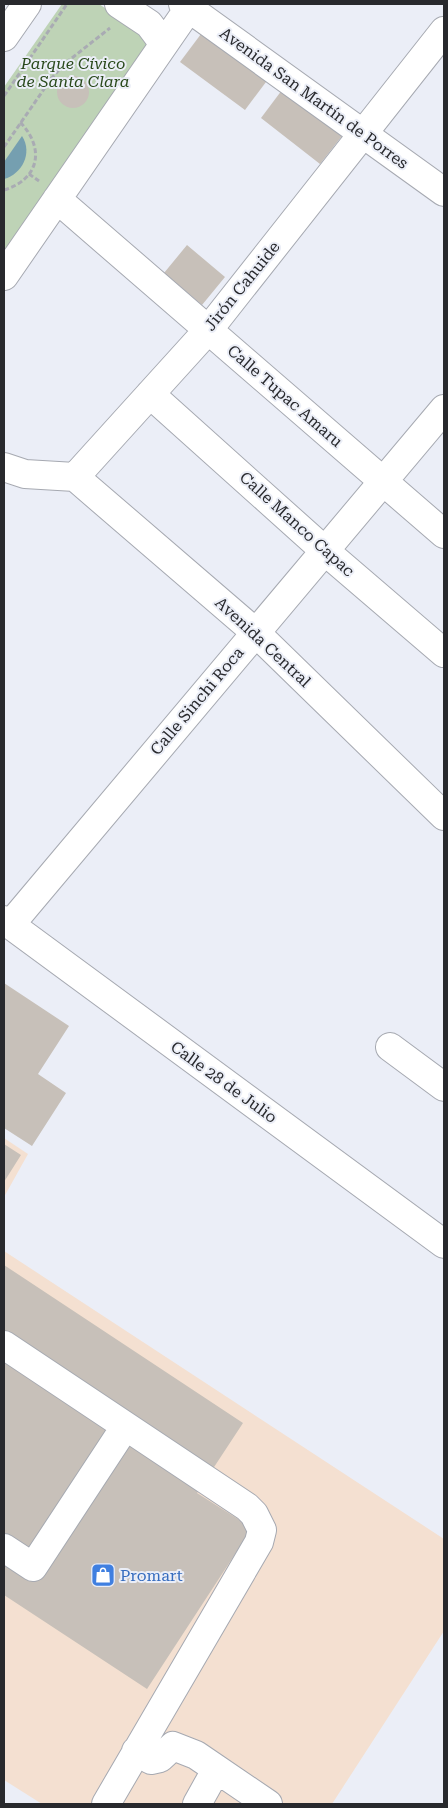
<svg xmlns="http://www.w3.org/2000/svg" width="448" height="1808" font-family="'Roboto Serif',serif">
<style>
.commercial{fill:#f4e0d1}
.green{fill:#bed3b6}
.water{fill:#759fb0}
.building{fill:#c7c0b9}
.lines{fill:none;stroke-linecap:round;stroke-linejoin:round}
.minor-casing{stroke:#a6a9b1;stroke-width:30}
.path{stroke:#a9abb3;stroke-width:3;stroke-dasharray:5 2.5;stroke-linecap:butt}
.minor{stroke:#fff;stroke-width:28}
.labels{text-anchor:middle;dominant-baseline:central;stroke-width:4;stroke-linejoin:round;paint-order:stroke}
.park-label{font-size:16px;font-style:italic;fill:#29491b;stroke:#ebeef7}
.street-label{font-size:16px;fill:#28292d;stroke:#ebeef7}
.shop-label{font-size:16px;fill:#366cbe;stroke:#ebeef7;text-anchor:start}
</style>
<rect width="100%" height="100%" fill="#ebeef7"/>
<!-- commercial -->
<path class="commercial" d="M4,1138L28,1154L4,1197Z
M4,1251L444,1539V1631L332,1804H42L4,1780Z"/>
<!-- green -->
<path class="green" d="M62,4H99L146,36L149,48L4,257V87Z"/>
<!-- water -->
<path class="water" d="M22,136C33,153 22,174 4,179V162Z"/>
<!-- building -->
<path class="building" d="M204,30L269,78L245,110L180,62Z
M57 92a16 16 0 1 1 32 0a16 16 0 1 1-32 0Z
M282,90L342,136L320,164L261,118Z
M187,245L225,277L202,305L164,273Z
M4,983L69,1026L38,1074L66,1093L32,1146L4,1128Z
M4,1144L21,1155L4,1182Z
M4,1265L243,1423L197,1493L252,1528L147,1689L4,1595Z"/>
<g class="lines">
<!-- minor casing -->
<g class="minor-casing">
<path id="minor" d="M119,4L149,24L164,44
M183,4L444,192
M4,37L27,4
M57,199L444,534
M4,276L189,8
M150,394L325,551L444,653
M4,467L25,474L75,477
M75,477L209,329L444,31
M75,477L255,632L444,816
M4,920L444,1244
M10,925L444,409
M390,1047L444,1087
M4,1345L247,1507L254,1514L262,1530L259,1542L106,1804
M4,1548L33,1567L125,1427
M136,1751L151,1760L160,1758L173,1746L196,1755L268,1804
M197,1804L216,1770"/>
</g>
<!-- path -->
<path class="path" d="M4,96L67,4
M4,147L51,79L63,65L110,28
M29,174L39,181
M4,190C40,179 45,148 20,122"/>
<!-- minor -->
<use href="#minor" class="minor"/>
</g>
<!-- icons -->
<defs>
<g id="shop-square" transform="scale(1.25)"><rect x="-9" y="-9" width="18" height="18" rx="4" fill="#3f7fe0" stroke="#ebeef7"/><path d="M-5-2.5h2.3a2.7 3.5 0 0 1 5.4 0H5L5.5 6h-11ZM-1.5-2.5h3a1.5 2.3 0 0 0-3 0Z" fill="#fff"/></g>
</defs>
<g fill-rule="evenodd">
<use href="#shop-square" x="103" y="1575"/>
</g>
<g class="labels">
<!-- park labels -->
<g class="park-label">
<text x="73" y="63">Parque Cívico<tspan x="73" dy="18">de Santa Clara</tspan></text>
</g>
<!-- street labels -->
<g class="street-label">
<text transform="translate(314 98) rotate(36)">Avenida San Martín de Porres</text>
<text transform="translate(242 286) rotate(-51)">Jirón Cahuide</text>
<text transform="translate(285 396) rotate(41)">Calle Tupac Amaru</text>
<text transform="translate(297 524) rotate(42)">Calle Manco Capac</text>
<text transform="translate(263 642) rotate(43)">Avenida Central</text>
<text transform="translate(197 701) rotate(-50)">Calle Sinchi Roca</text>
<text transform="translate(224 1082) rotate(36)">Calle 28 de Julio</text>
</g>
<!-- shop labels -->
<g class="shop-label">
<text x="120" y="1575">Promart</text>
</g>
</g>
<!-- border -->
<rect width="448" height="1808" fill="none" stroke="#28292d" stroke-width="10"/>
</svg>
